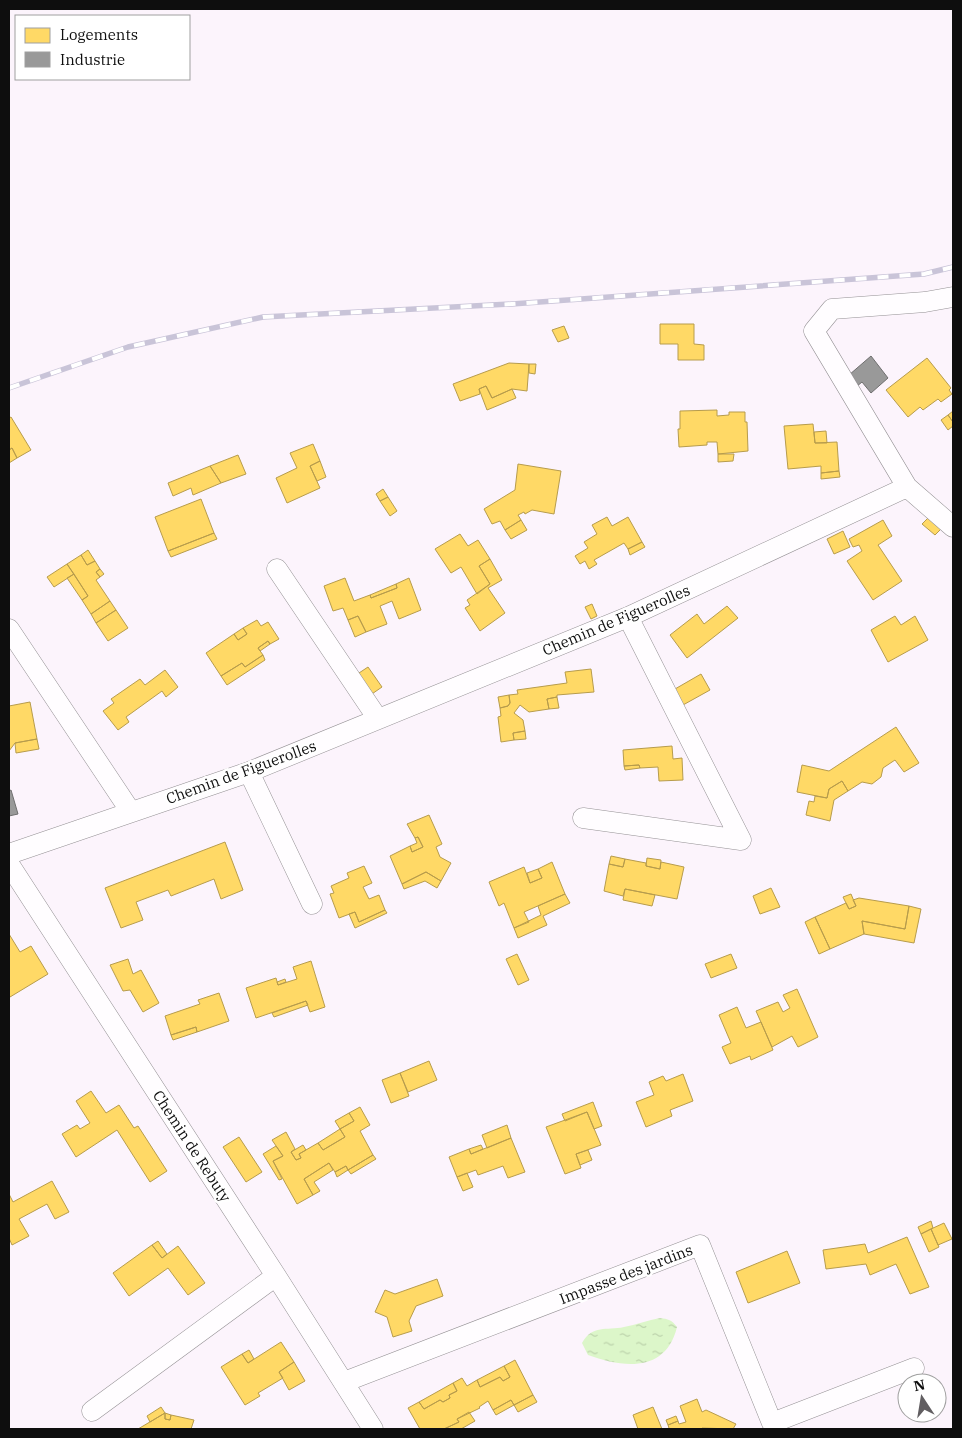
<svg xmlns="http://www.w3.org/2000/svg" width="962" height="1438" font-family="'IBM Plex Serif',serif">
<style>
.water{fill:url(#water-ripples)}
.homes{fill:#ffd966;stroke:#b79c4c}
.industry{fill:#999;stroke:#6f6f6f}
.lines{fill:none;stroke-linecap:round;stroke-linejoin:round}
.minor-casing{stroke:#959295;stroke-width:21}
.minor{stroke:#fffdff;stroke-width:20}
.rail-casing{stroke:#c9c4d8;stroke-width:5.5}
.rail{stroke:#fff;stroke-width:4;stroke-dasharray:11;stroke-linecap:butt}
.labels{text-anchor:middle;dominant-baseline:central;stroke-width:5;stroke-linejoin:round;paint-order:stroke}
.street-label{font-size:15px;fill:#0e0e0e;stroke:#fff}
</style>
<defs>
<pattern id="water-ripples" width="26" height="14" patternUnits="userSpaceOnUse" patternTransform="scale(1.25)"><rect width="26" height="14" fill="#dcf6c9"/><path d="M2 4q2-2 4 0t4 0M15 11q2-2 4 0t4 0" fill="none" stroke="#bcd2ab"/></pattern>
</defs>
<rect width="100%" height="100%" fill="#fcf4fc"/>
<!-- water -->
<path class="water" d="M660,1318C668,1319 672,1320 677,1327C666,1373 623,1368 588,1355L582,1343C593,1324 606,1331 624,1327C636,1325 648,1320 660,1318Z"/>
<!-- homes -->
<path class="homes" d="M660,324H694V344L704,345V360H678V344H660Z
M564,326L569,338L558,342L552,330Z
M927,358L951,388L949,390L952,394L941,402L938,399L923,410L920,407L908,417L886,390Z
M509,363L529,364L527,391L512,389L492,398L486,386L479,389L480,394L460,401L453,384Z
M529,364H536L535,374L529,373Z
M486,386L492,398L512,389L516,398L487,410L479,389Z
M717,410V416L729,415V412H745V422H747L748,451L718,454L717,442H707V445L679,447L678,429H680V411Z
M953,411V422L948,415Z
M948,415L953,422V426L948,430L941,420Z
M11,417L31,450L17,458L12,448L9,450V418Z
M813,424L815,443L837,442L839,471L821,473V466L788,469L784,426Z
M826,431L827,443H815L814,432Z
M313,444L320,461L310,466L320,488L287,503L276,478L297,468L290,453Z
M12,448L17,458L9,463V450Z
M718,454H734L733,461L718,462Z
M238,455L246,474L221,483L210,466Z
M320,461L326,477L317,481L310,466Z
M518,464L561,471L554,514L532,510L525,514L524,512L518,515L521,520L505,530L500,521L492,524L484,509L515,490Z
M210,466L221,483L193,495L191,488L173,496L168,483Z
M839,471L840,477L821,479V473Z
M383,489L388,497L380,501L376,494Z
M388,497L397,511L390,516L380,501Z
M201,499L214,533L168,551L155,517Z
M930,516L942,528L935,535L922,524Z
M607,517L612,526L628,517L642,542L628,549L624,543L594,560L597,564L589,569L585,561L580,564L575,556L588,548L584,542L597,534L592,525Z
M521,520L527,530L511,539L505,530Z
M883,520L892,536L878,545L902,581L873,600L847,561L862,551L859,545L853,547L849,539Z
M843,531L850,547L834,554L827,539Z
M214,533L217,539L171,557L168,551Z
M460,534L468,546L478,540L490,559L479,566L490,584L477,594L461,567L451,573L435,549Z
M642,542L645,547L630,555L628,549Z
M88,550L95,561L87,565L81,555Z
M81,555L87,565L95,561L100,569L96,572L100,577L96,580L110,601L91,614L82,600L88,596L67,564Z
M490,559L502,580L488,588L505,613L480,631L465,608L470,605L467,600L490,584L479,566Z
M67,564L74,574L54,587L47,577Z
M100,569L104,574L100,577L96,572Z
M74,574L88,596L82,600L67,578Z
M345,578L354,601L370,595L371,598L397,588L396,584L409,578L421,610L399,619L392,601L380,606L387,624L366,632L358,616L348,620L343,608L333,611L324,586Z
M396,584L397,588L371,598L370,595Z
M110,601L116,610L96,623L91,614Z
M592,604L597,616L591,619L585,607Z
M727,606L738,618L687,658L670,635L697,614L704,624Z
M116,610L128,628L108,641L96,623Z
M358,616L366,632L355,637L348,620Z
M895,616L901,625L915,616L928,640L888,662L871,630Z
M257,620L261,626L268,622L279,639L270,644L268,641L258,648L263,655L245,667L242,663L221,676L206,653L234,634L238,640L247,634L243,628Z
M243,628L247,634L238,640L234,634Z
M268,641L270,644L260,651L258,648Z
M263,655L265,660L227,685L221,676L242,663L245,667Z
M368,667L382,687L369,696L356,675Z
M591,669L594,692L557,695V697L547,699L549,709L529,712L520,705L514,713L523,720L525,731L513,733L514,740L501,742L498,717L501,716L500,708L508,706L510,703L509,695L518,694L517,690L567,683L565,672Z
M165,670L178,687L166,697L162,691L126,717L129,722L118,730L103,711L114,703L111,699L140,679L145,685Z
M701,674L710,690L683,705L675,689Z
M509,695L510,703L508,706L500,708L498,697Z
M557,697L559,708L549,709L547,699Z
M30,702L37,739L15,743L9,751V706Z
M896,727L919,763L904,772L895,760L883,768L881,777L872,784L862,782L848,791L842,781L829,789L827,798L797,792L802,765L829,771Z
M525,731L526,739L514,740L513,733Z
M37,739L39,749L16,753L15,743Z
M672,746L673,759L682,758L683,780L659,781L658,767L640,768L639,765L624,766L623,750Z
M639,765L640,768L625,770L624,766Z
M842,781L848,791L834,800L830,821L806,815L809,801L814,802L815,796L827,798L829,789Z
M429,815L442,844L436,847L440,857L451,863L441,881L426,872L402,884L390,856L410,846L412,852L423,847L418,837L415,838L407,824Z
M418,837L423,847L412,852L410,846L417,843L415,838Z
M225,842L243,890L221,899L214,879L171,896L168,890L136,902L143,920L121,928L105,888Z
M611,856L625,859L623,867L609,864Z
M647,858L661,860L660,869L646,866Z
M625,859L646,863V866L660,869L661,862L684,867L677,899L625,889L623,896L604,891L609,864L623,867Z
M552,862L565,894L524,912L529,922L514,928L504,903L499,906L489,882L524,867L530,883L542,878L538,869Z
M364,866L372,883L363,887L369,899L379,895L385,910L359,922L355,912L339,918L330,894L334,893L331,886L349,878L347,873Z
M538,869L542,878L530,883L527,873Z
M426,872L441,881L437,888L425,881L404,889L402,884Z
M771,888L780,907L760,914L753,896Z
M625,889L655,895L652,906L623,900Z
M565,894L570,903L543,916L547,925L518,938L514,928L541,915L538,906Z
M851,894L856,906L849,909L843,897Z
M859,898L909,906L905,929L862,921L864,934L830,949L815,917L846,903L849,909L856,906L853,900Z
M909,906L921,909L914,943L864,934L862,921L905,929Z
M385,910L387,913L355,928L349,914L355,912L359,922Z
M815,917L830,949L819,954L805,922Z
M9,934L20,952L31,946L48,974L10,997L9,994Z
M517,954L529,980L518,985L506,959Z
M731,954L737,968L711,978L705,964Z
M128,959L133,974L141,970L159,1003L143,1012L130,990L123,991L110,965Z
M311,961L325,1007L310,1012L306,1001L256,1018L246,988L276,978L278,985L297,979L293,967Z
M285,979L286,982L278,985L277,982Z
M797,989L818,1037L798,1047L792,1036L772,1047L756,1011L778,1002L783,1012L790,1008L783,995Z
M219,993L229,1021L197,1032L196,1027L171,1035L165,1016L200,1004L198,1000Z
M306,1001L308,1005L274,1017L272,1013Z
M737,1007L746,1028L761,1022L773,1050L751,1060L750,1056L730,1064L722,1047L731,1043L719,1015Z
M196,1027L197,1032L173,1040L171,1035Z
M429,1061L437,1080L408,1092L400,1073Z
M400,1073L409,1096L391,1103L382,1080Z
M683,1074L693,1101L670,1110L672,1116L646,1127L636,1102L654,1095L649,1082L663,1076L666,1081Z
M91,1091L106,1113L119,1105L134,1128L138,1126L167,1171L150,1182L117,1130L76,1157L62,1134L77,1125L80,1129L90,1123L76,1101Z
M593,1102L602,1126L594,1129L587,1112L565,1121L562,1114Z
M360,1107L370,1125L360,1131L373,1155L348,1170L346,1166L335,1172L329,1163L304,1179L313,1195L297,1204L273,1161L283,1156L272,1140L286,1132L295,1149L291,1152L296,1160L301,1158L299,1154L318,1143L323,1150L345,1137L340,1129L354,1121L349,1113Z
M587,1112L601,1145L576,1154L581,1168L565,1174L546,1127Z
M349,1113L354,1121L340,1129L335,1121Z
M507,1125L511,1138L487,1148L482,1135Z
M340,1129L345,1137L323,1150L318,1143Z
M239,1137L262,1172L246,1182L223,1147Z
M511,1138L525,1172L508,1178L503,1166L478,1175L476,1170L457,1177L449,1157L469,1149L471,1154Z
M303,1145L306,1150L299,1154L301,1158L296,1160L291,1152Z
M481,1145L483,1149L471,1154L469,1149Z
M276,1146L283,1156L273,1161L282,1179L279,1180L263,1154Z
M588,1150L592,1160L580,1165L576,1154Z
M373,1155L376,1159L351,1174L348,1170Z
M329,1163L333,1170L314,1182L320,1191L313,1195L304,1179Z
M346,1166L348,1170L337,1177L335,1172Z
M467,1173L473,1187L463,1191L457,1177Z
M52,1181L69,1212L55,1219L47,1204L19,1219L29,1236L12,1245L9,1238V1194L13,1202Z
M931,1221L933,1228L921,1234L918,1227Z
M944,1223L952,1239L938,1245L931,1229Z
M931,1229L939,1247L929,1252L921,1234Z
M907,1237L929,1287L910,1294L896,1264L870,1275L866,1264L826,1269L823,1250L865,1244L868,1253Z
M158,1241L167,1254L162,1258L152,1245Z
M152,1245L162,1258L178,1246L205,1283L188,1295L168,1268L129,1296L113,1273Z
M787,1251L800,1283L748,1303L736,1272Z
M437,1279L443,1296L416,1306L409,1321L412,1331L393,1337L387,1317L375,1312L385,1290L395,1294Z
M281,1342L294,1362L279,1372L283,1378L258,1393L260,1396L245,1405L221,1367L242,1354L248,1363Z
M249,1350L254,1359L248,1363L242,1354Z
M515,1360L533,1395L514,1405L511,1400L493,1410L488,1401L479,1407L480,1408L457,1419L459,1422L444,1429H420L408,1408L419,1402L424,1409L440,1400L443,1402L450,1398L449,1395L457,1391L453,1383L462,1378L467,1386L477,1380L480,1387L500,1377L503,1381L510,1377L504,1366Z
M294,1362L305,1381L289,1390L279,1372Z
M504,1366L510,1377L503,1381L500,1377L480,1387L477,1380Z
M453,1383L457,1391L449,1395L450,1398L443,1402L440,1400L424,1409L419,1402Z
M533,1395L537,1402L518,1412L514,1405Z
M697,1399L702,1412L706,1410L736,1424L733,1429L702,1428L703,1429H667L669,1428L668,1425L678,1421L679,1424L686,1422L680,1406Z
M511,1400L514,1405L496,1415L493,1410Z
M161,1407L165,1413L150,1422L147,1416Z
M653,1407L662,1429H638L633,1415Z
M469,1412L475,1421L461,1429H444L459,1422L457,1419Z
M165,1413V1419L170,1420L171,1415L194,1420L191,1429H138Z
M165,1413L171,1415L170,1420L165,1419Z
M676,1416L678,1421L668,1425L666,1420Z"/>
<!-- industry -->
<path class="industry" d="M871,356L888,378L871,393L862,382L856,387L849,375Z
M11,790L18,814L9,816V791Z"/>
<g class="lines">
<!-- minor casing -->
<g class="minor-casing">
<path id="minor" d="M907,487L953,527
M277,569L378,719
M9,629L131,812
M249,772L312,904
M583,818L741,840L628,617
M9,854L249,772L628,617L907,487L814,331L832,309L925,302L953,297
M9,864L276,1276L373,1429
M344,1382L700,1245L772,1423L914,1368
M92,1411L276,1276"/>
</g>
<!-- minor -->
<use href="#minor" class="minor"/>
<!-- rail casing -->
<g class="rail-casing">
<path id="rail" d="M9,388L128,347L263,317L512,304L924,274L953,267"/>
</g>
<!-- rail -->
<use href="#rail" class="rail"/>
</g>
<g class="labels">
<!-- street labels -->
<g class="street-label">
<text transform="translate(616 620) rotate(-23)">Chemin de Figuerolles</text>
<text transform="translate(241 772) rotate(-20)">Chemin de Figuerolles</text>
<text transform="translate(192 1146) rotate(57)">Chemin de Rebuty</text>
<text transform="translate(626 1274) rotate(-21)">Impasse des jardins</text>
</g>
</g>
<!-- border -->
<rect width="962" height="1438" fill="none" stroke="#0e0e0e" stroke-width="20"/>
<!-- legend -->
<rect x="15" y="15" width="175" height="65" fill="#ffffff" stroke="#9f9f9f"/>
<rect x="25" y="28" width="25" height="15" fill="#ffd966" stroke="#9f9f9f"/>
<text x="60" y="40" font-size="15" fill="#0e0e0e">Logements</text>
<rect x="25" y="52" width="25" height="15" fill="#999999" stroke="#9f9f9f"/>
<text x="60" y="65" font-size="15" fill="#0e0e0e">Industrie</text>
<!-- north arrow -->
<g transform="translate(922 1398) rotate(348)"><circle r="24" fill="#ffffff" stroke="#9f9f9f"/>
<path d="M0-4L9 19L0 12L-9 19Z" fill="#615e61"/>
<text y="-8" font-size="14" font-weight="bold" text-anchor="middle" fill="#0e0e0e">N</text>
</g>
</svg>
